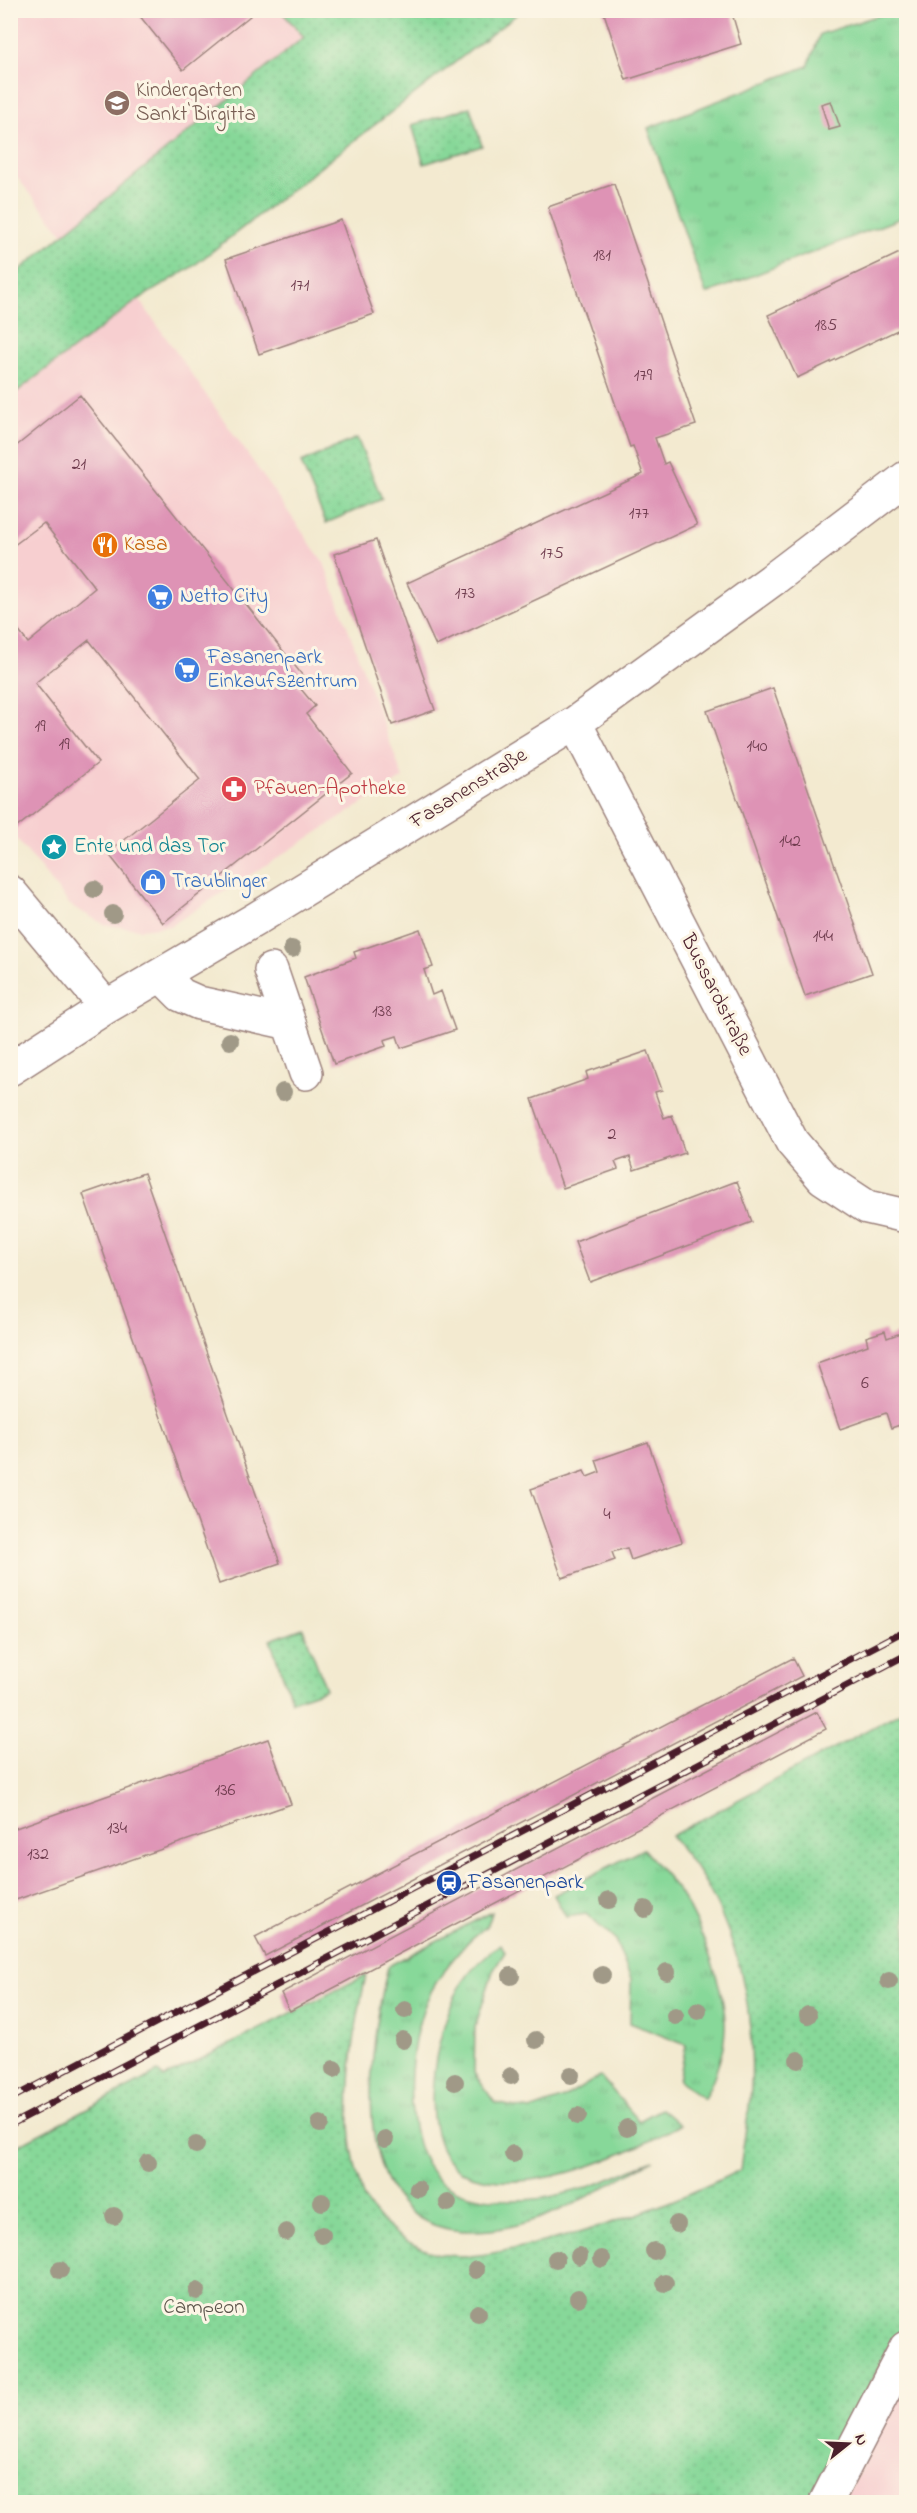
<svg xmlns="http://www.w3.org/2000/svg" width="917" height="2513" font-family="'Indie Flower',sans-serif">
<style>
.built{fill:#f7cfd0}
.grass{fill:url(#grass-tufts);stroke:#687c62;stroke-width:1.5}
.park{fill:url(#park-dots);stroke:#687c62;stroke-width:1.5}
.building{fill:#de93b5}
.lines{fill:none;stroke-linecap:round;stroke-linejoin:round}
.minor-casing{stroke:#9e847e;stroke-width:36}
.minor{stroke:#fff;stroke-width:33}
.rail-casing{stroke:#4a1f2b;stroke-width:7}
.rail{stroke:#fcf5e5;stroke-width:4.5;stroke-dasharray:14;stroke-linecap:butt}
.tree{fill:#a09987}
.labels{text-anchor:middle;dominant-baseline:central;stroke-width:6;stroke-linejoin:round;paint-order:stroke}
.number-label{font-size:18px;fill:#6f3c4e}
.education-label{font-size:21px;fill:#785e54;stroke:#fcf5e5;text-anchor:start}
.food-label{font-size:21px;fill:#c56008;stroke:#fcf5e5;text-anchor:start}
.shop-label{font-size:21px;fill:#366cbe;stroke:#fcf5e5;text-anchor:start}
.health-label{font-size:21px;fill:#be3a42;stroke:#fcf5e5;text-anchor:start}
.street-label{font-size:21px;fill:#4a1f2b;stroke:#fcf5e5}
.culture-label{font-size:21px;fill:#0d838f;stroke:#fcf5e5;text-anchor:start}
.transit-label{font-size:21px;fill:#164399;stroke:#fcf5e5;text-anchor:start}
.park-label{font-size:21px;fill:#5c564c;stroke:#fcf5e5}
</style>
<defs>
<pattern id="grass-tufts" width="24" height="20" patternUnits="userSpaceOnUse" patternTransform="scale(1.5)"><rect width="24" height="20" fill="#87d899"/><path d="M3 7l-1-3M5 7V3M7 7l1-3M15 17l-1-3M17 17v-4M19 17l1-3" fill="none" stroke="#76b984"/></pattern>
<pattern id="park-dots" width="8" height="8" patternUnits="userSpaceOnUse" patternTransform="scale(1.5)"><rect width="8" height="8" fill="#87d899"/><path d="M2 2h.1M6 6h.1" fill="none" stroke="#76b984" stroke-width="1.8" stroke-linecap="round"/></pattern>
</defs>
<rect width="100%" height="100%" fill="#fcf5e5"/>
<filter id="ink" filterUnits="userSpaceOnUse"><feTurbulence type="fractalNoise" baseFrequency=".0167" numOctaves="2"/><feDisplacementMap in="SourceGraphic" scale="12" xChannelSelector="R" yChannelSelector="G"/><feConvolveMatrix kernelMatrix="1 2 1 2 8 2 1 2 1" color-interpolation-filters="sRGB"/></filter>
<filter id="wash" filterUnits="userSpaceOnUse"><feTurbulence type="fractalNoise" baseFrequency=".008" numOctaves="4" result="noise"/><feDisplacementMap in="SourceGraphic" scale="24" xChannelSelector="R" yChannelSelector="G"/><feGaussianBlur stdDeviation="1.35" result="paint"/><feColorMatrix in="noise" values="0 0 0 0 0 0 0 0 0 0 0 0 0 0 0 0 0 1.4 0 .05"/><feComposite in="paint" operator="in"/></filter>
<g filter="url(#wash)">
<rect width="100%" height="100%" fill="#f3ead0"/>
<!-- built -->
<path class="built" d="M10,11H281L304,37L64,235L11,170Z
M139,299L324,563L403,778L170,926L140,929L105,925L70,905L11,832V396Z
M906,2377V2502H843Z"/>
<!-- grass -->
<path class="grass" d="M892,11H906V216L706,294L648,128L808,66L820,34Z
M643,1849C656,1864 670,1879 681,1895C701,1926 727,1993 725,2029C724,2054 715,2077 704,2099L679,2080L686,2045L630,2023L631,1979L615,1940L586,1914L566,1917L554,1895Z
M492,1912C488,1931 480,1929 468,1942C449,1963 432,1984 423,2010C412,2042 408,2081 412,2114C415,2136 420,2160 436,2177C465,2206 531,2203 567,2193C597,2186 625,2172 653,2160C602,2188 548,2224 490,2230C339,2247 367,2058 388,1966Z
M501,1944L505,1952L493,1971L475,2027L474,2073L495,2103L530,2110L564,2098L600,2076L639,2121L661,2109L680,2125C625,2155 535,2196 472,2176C406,2155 436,2023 463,1982C473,1966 485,1955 501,1944Z"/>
<!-- park -->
<path class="park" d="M281,11H521L192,267L139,299L11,396V277L304,37Z
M470,107L482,146L424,164L412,125Z
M357,438L382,499L326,523L301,463Z
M303,1628L326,1689L292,1701L270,1640Z
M906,1709V2325L894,2339L809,2502H11V2149L158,2072L164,2078L366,1975C352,2039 341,2113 358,2178C360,2184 361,2194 365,2200C382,2227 409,2247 440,2254C468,2260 499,2252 526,2246C600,2230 672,2204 740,2170C743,2143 749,2115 751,2088C755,2017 741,1946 706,1884C697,1867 683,1851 671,1836Z"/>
<g id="blocks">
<!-- building -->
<path class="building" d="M135,10H245L250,16L183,70Z
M603,10H731L741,44L626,80Z
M831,101L840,127L829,130L821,104Z
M614,184L696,425L655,438L664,464L668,462L697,525L436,646L407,583L643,474L633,446L630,447L548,207Z
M341,220L374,314L259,354L226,259Z
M906,250V326L797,378L768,315Z
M80,395L303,676L295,682L315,706L306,714L352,773L163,923L108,853L200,780L89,640L35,683L98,763L12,831L10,829V620L28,643L95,588L44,523L10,548V451Z
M376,540L435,710L392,725L334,554Z
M773,688L872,973L805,996L707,711Z
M420,929L433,967L424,970L432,995L441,991L455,1030L401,1048L397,1036L384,1040L386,1046L334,1064L304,977L356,958L354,952Z
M648,1051L662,1090L655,1092L664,1118L672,1115L685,1153L634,1170L630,1157L615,1162L618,1169L563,1188L532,1099L588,1079L586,1072Z
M144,1173L280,1563L219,1584L83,1194Z
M737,1181L752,1222L590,1282L575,1242Z
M885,1331L887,1338L906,1331V1404L903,1405L906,1423L891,1428L886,1413L840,1429L817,1363L868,1345L866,1337Z
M648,1442L682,1542L631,1560L627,1548L612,1552L615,1560L562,1578L531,1489L584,1471L587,1477L600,1472L596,1460Z
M793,1658L802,1676L265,1956L255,1937Z
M817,1712L826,1729L290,2011L287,2006L281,1993Z
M268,1739L291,1804L10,1902V1830Z"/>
</g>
</g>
<g filter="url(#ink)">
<use href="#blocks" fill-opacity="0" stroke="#9e847e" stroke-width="1.5"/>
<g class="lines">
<!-- minor casing -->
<g class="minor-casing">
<path id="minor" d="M575,723L792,1142L823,1178L867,1207L906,1216
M10,892L106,1007
M271,970L306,1073
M161,975L181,995L199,1003L289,1023
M10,1069L106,1007L256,919L575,723L772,580L906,478
M826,2502L906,2348"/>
</g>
<!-- minor -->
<use href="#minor" class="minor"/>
<!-- rail casing -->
<g class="rail-casing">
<path id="rail" d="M10,2099L906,1630
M10,2125L906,1655"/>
</g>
<!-- rail -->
<use href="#rail" class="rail"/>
</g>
<!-- trees -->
<g class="tree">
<circle cx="94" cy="889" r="9"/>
<circle cx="113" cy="914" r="9"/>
<circle cx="292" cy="949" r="9"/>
<circle cx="230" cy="1041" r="9"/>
<circle cx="283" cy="1092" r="9"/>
<circle cx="609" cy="1900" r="9"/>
<circle cx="645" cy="1909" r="9"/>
<circle cx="667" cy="1972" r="9"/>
<circle cx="602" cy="1975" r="9"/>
<circle cx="511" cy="1976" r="9"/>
<circle cx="889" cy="1981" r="9"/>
<circle cx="405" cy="2010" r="9"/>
<circle cx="698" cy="2011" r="9"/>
<circle cx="808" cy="2015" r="9"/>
<circle cx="675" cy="2016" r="9"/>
<circle cx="403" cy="2040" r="9"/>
<circle cx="536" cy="2040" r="9"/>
<circle cx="798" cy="2060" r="9"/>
<circle cx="334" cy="2069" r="9"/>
<circle cx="571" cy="2075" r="9"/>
<circle cx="511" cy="2076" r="9"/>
<circle cx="455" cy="2082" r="9"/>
<circle cx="578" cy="2116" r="9"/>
<circle cx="320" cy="2124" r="9"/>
<circle cx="627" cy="2128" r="9"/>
<circle cx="385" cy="2139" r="9"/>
<circle cx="196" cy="2145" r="9"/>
<circle cx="513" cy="2154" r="9"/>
<circle cx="148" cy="2163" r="9"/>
<circle cx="418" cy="2189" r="9"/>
<circle cx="322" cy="2202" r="9"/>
<circle cx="448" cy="2203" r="9"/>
<circle cx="114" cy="2216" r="9"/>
<circle cx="677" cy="2224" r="9"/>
<circle cx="286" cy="2232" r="9"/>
<circle cx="322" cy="2235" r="9"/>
<circle cx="654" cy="2251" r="9"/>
<circle cx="579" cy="2256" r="9"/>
<circle cx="556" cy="2259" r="9"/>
<circle cx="602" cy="2259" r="9"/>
<circle cx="60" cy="2270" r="9"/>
<circle cx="476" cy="2270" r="9"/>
<circle cx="665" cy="2283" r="9"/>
<circle cx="197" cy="2291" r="9"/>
<circle cx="578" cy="2298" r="9"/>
<circle cx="478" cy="2313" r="9"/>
</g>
</g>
<!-- icons -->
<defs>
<g id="school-disc" transform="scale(1.35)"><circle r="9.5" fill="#8d6e63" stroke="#fcf5e5"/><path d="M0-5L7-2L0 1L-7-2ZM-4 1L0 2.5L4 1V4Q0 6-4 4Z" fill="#fff"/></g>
<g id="restaurant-disc" transform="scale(1.35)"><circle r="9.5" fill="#e8710a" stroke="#fcf5e5"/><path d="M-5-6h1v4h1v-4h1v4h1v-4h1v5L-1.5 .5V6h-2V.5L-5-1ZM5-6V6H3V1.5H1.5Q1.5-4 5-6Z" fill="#fff"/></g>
<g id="supermarket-disc" transform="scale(1.35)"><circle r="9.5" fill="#3f7fe0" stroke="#fcf5e5"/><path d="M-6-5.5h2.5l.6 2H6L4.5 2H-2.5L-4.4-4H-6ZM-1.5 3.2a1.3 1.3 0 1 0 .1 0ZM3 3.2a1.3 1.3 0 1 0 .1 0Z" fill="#fff"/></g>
<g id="pharmacy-disc" transform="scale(1.35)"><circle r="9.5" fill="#e0444e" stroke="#fcf5e5"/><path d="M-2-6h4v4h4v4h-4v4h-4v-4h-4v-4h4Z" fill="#fff"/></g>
<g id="sight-disc" transform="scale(1.35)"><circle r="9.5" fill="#0f9aa8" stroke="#fcf5e5"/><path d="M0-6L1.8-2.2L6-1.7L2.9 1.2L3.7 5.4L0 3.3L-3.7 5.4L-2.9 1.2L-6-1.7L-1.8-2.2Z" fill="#fff"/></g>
<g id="shop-disc" transform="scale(1.35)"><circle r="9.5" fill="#3f7fe0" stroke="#fcf5e5"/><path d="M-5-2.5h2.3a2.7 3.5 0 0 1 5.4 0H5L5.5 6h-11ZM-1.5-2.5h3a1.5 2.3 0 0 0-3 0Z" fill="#fff"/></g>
<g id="station-disc" transform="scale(1.35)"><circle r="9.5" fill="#1a4fb4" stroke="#fcf5e5"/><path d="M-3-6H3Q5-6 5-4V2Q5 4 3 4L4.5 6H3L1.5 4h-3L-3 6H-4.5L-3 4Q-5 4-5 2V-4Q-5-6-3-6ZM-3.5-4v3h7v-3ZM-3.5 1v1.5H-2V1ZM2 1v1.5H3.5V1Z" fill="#fff"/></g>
</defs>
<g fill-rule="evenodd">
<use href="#school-disc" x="117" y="103"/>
<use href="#restaurant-disc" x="105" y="545"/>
<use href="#supermarket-disc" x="160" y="597"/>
<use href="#supermarket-disc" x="187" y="670"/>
<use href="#pharmacy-disc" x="234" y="789"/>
<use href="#sight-disc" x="54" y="847"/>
<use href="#shop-disc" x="153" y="882"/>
<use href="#station-disc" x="449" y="1883"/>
</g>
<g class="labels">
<!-- number labels -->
<g class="number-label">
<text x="602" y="256">181</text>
<text x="300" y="286">171</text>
<text x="826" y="326">185</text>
<text x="643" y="376">179</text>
<text x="79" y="465">21</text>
<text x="639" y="514">177</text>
<text x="552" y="554">175</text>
<text x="465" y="594">173</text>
<text x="40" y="727">19</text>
<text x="64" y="745">19</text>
<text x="757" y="747">140</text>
<text x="790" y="842">142</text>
<text x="823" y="937">144</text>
<text x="382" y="1012">138</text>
<text x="612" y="1135">2</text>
<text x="865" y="1384">6</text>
<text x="607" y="1515">4</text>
<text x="225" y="1791">136</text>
<text x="117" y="1829">134</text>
<text x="38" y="1855">132</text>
</g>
<!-- education labels -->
<g class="education-label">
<text x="136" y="91">Kindergarten<tspan x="136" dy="24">Sankt Birgitta</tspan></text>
</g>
<!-- food labels -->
<g class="food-label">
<text x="124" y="545">Kasa</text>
</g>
<!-- shop labels -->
<g class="shop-label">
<text x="180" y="597">Netto City</text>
<text x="207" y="658">Fasanenpark<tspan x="207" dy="24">Einkaufszentrum</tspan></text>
<text x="172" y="882">Traublinger</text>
</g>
<!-- health labels -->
<g class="health-label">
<text x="254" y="789">Pfauen-Apotheke</text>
</g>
<!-- street labels -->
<g class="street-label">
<text transform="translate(469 789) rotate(-32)">Fasanenstraße</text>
<text transform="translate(716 995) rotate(63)">Bussardstraße</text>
</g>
<!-- culture labels -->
<g class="culture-label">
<text x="74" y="847">Ente und das Tor</text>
</g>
<!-- transit labels -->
<g class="transit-label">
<text x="468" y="1883">Fasanenpark</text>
</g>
<!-- park labels -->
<g class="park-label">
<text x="204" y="2308">Campeon</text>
</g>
</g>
<!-- margin -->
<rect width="917" height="2513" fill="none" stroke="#fcf5e5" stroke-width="36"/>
<!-- north arrow -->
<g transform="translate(848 2444) rotate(72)" stroke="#fcf5e5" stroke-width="4.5" paint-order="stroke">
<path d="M0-4.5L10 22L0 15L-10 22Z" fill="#4a1f2b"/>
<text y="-9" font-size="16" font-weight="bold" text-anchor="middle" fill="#4a1f2b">N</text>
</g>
</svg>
